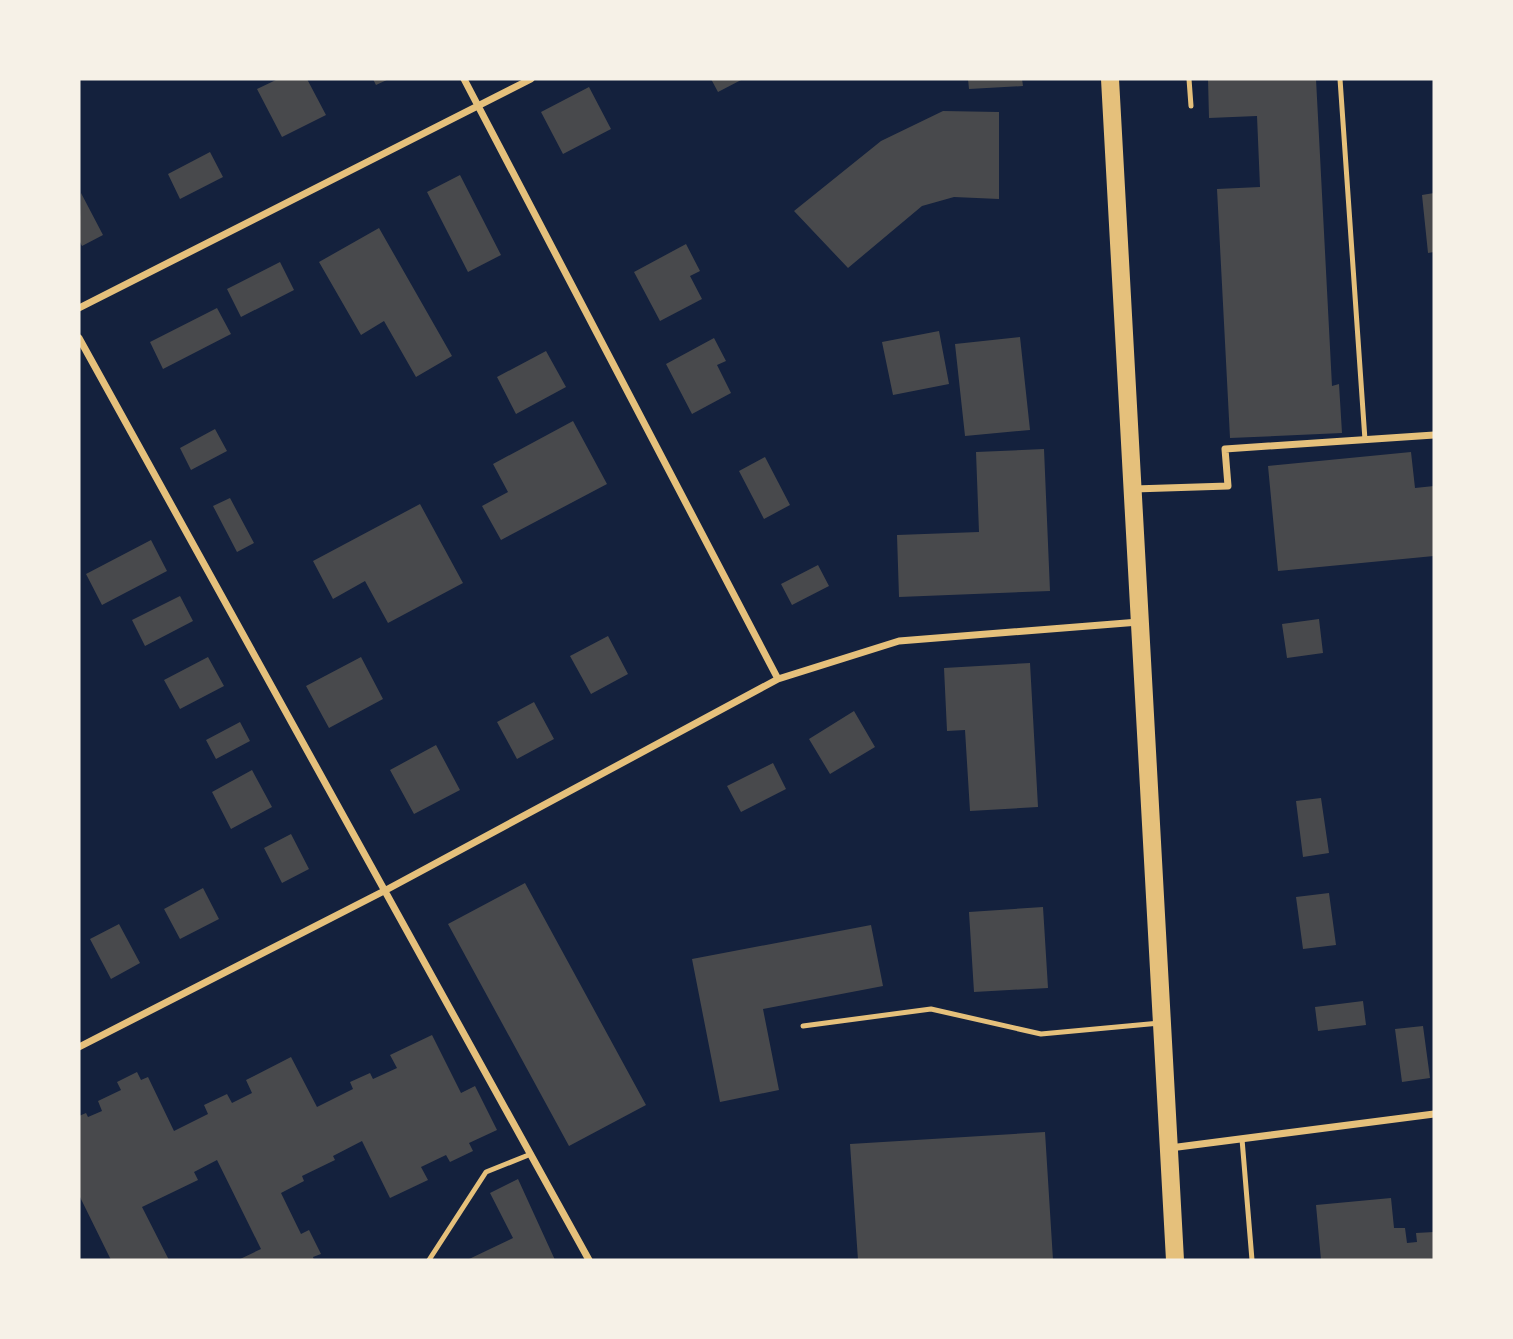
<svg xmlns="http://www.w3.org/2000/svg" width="1513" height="1339" font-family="Arial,sans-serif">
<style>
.building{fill:#48494c}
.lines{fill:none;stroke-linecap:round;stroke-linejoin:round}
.service{stroke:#e5c07b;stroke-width:5}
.minor{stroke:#e5c07b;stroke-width:7}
.primary{stroke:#e5c07b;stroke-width:18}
</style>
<rect width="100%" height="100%" fill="#14213d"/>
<!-- building -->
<path class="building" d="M278,79H307L326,115L282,137L257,89Z
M373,79H389L376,85Z
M711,79H743L718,92Z
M968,79H1022L1023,86L969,89Z
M1208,79H1316L1332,386L1339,384L1342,433L1230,438L1217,189L1260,187L1257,116L1209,118Z
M589,87L611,129L563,154L541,112Z
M943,111L999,112V199L954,197L922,206L848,268L794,211L881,141Z
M210,152L223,177L180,199L168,174Z
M460,175L501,255L468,272L427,192Z
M81,193L103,235L82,246L79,240Z
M1434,193V252L1428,253L1422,195Z
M379,228L452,356L416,377L384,321L361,335L319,262Z
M686,244L700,271L690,276L702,299L660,321L634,272Z
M280,262L294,290L241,317L227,289Z
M217,308L231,334L163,369L150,342Z
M939,331L949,384L893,395L882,342Z
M1020,337L1030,430L965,436L955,344Z
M714,338L726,361L717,365L731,393L692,414L666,364Z
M546,351L566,387L516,414L497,377Z
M573,421L607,484L501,540L482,506L508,492L493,464Z
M215,429L227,451L191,470L180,448Z
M1044,449L1050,591L899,597L897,535L979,532L976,452Z
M1411,452L1415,488L1434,486V556L1278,571L1268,466Z
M765,457L790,505L764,519L739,471Z
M230,498L254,543L237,552L213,506Z
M420,504L463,583L388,623L365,581L333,599L313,561Z
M151,540L167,571L102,605L86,574Z
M818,565L829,586L792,605L781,584Z
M180,596L193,621L145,646L132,620Z
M1319,619L1323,653L1287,658L1282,624Z
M608,636L628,674L591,694L570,656Z
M208,657L224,686L180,709L164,680Z
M361,657L383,699L329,728L306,686Z
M1030,663L1038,807L970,811L965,730L947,731L944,668Z
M534,702L554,739L517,759L497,722Z
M854,711L875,747L830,774L809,739Z
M240,722L250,741L216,759L206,740Z
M436,745L460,790L414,814L390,770Z
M773,763L786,789L741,812L727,786Z
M252,770L272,807L231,829L212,792Z
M1321,798L1329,853L1303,857L1296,801Z
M291,834L309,869L282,883L264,848Z
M525,883L646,1105L569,1146L448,924Z
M203,888L219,919L180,939L164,909Z
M1329,893L1336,945L1303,949L1296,897Z
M1043,907L1048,988L974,992L969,912Z
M119,924L140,963L111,979L90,939Z
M871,925L883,986L763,1009L779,1090L720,1102L692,959Z
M1363,1001L1366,1025L1318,1031L1315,1007Z
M1423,1026L1430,1078L1402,1082L1395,1029Z
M432,1035L461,1093L475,1086L497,1130L469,1143L473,1151L450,1162L446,1155L421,1167L428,1180L390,1198L362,1141L333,1156L335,1160L302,1176L304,1181L281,1193L301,1234L309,1230L321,1254L313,1257L314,1260H238L261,1249L217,1160L194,1172L198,1180L142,1207L169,1260H111L79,1195V1116L86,1113L88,1117L102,1111L98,1101L121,1090L117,1082L137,1072L141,1080L148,1077L174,1131L208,1114L204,1105L227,1094L232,1103L252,1093L246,1080L291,1057L317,1107L353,1089L350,1082L370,1073L373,1079L397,1068L390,1055Z
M1045,1132L1053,1260H858L850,1144Z
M518,1179L555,1260H467L513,1238L490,1193Z
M1391,1198L1394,1228H1405L1407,1243L1417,1242L1416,1233L1434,1232V1260H1321L1316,1205Z"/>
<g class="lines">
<!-- service -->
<path class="service" d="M1189,79L1191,106
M1340,79L1365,440
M803,1026L931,1009L1041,1034L1160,1023
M1242,1139L1252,1260
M429,1260L486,1172L531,1154"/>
<!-- minor -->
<path class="minor" d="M464,79L778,679
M79,308L531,79
M79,338L589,1260
M1134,489L1228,486L1225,449L1434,435
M79,1047L386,890L778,679L899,641L1139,622
M1170,1148L1434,1114"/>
<!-- primary -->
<path class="primary" d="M1110,79L1175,1260"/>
</g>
<!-- border -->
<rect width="1513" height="1339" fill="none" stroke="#f6f1e7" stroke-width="161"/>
</svg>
